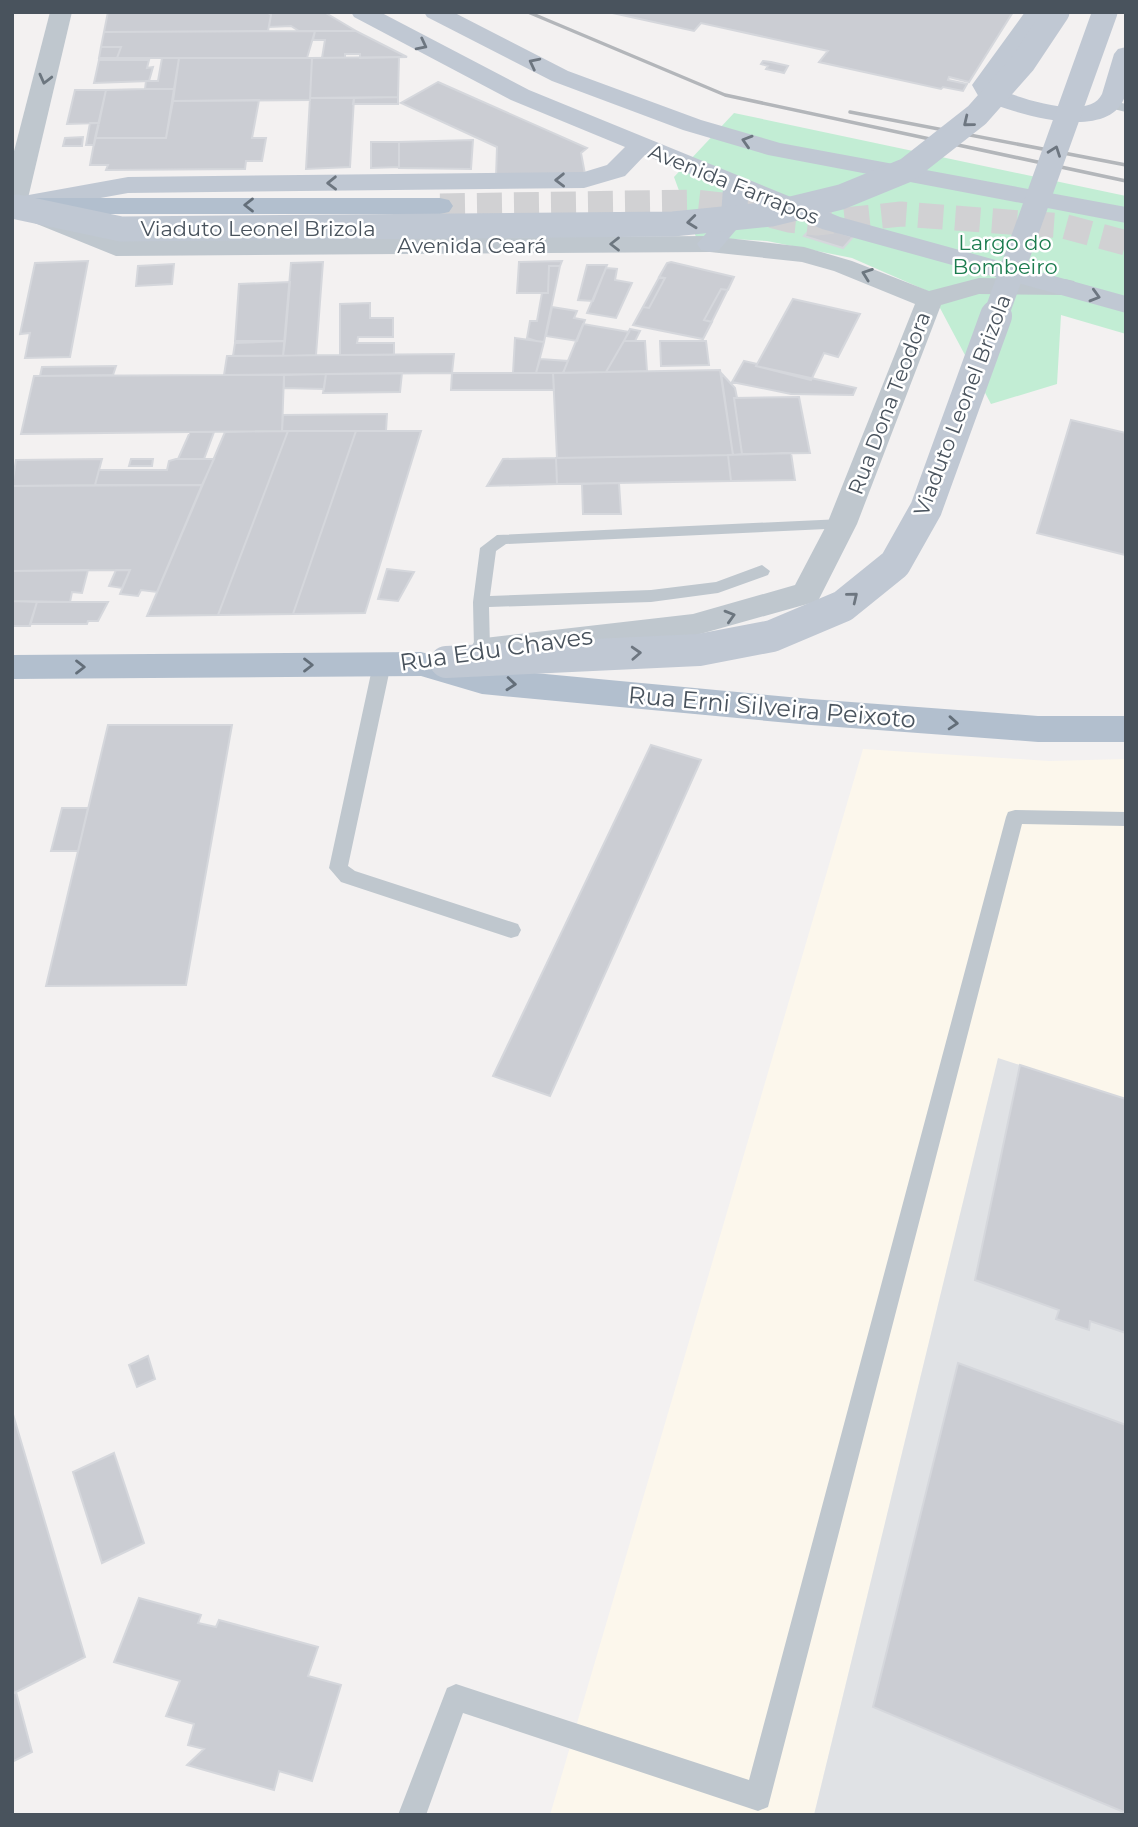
<svg xmlns="http://www.w3.org/2000/svg" width="1138" height="1827" font-family="Montserrat,sans-serif">
<style>
.commercial{fill:#fcf7ec}
.airport{fill:#e0e2e5}
.green{fill:#c2edd4}
.building{fill:#cbcdd3;stroke:#d5d7dc;stroke-width:2}
.lines{fill:none;stroke-linecap:round;stroke-linejoin:round}
.primary-tunnel{stroke:#d1d1d3;stroke-width:25;stroke-dasharray:25 12;stroke-linecap:butt}
.service{fill:#bfc7ce;fill-rule:evenodd}
.minor{fill:#bfc7ce;fill-rule:evenodd}
.tertiary{fill:#bfc7ce;fill-rule:evenodd}
.secondary{fill:#c0c8d3;fill-rule:evenodd}
.primary{fill:#b2bfce;fill-rule:evenodd}
.rail{stroke:#b3b6ba;stroke-width:3.5}
.secondary-bridge-far1{stroke:#c0c8d3;stroke-width:25}
.secondary-bridge{stroke:#c0c8d3;stroke-width:32}
.oneway{stroke:#6d7680}
.oneway2{stroke:#6c767f}
.oneway3{stroke:#636e79}
.labels{text-anchor:middle;dominant-baseline:central;stroke-width:5;stroke-linejoin:round;paint-order:stroke}
.far-street-label{font-size:21px;fill:#49535d;stroke:#fff}
.far-park-label{font-size:21px;fill:#1c7c4f;stroke:#fff}
.street-label{font-size:24px;fill:#49535d;stroke:#fff}
</style>
<rect width="100%" height="100%" fill="#f3f1f1"/>
<!-- commercial -->
<path class="commercial" d="M863,749L1049,761L1126,759V1099L998,1059L814,1815H550Z"/>
<!-- airport -->
<path class="airport" d="M998,1058L1126,1099V1815H814Z"/>
<!-- green -->
<path class="green" d="M734,113L1126,196V334L1061,315L1057,384L991,404L932,293L852,258L767,241L696,237L674,177Z"/>
<!-- building -->
<path class="building" d="M108,12H267L271,15L268,31L104,32Z
M267,12H324L356,31H299L291,26L269,27L271,15Z
M608,12H1013L969,82L949,77L948,80L967,84L963,91L943,87L941,89L819,62L828,51L701,23L694,31Z
M315,31H356L407,57L360,58V54H345V58H322L325,40H313Z
M315,31L307,58H117L121,47H101L104,32Z
M101,47H121L117,58H99Z
M399,57L398,97L310,98L312,58Z
M162,58H179L174,89H145L146,81H158Z
M179,58H312L310,100L173,101Z
M99,60H149L147,68L153,67L149,81L94,83Z
M763,61L771,62L788,66L784,73L780,72L766,69L768,66L761,64Z
M438,82L587,148L581,153L585,174L496,178L497,147L401,103Z
M145,89H174L166,138H95L106,90Z
M75,90H106L99,123L67,124Z
M398,97V104H353L354,98Z
M310,98H354L350,167L306,169Z
M259,100L252,138H266L262,161H246L245,169L106,170L108,165H90L95,138H166L173,101Z
M90,123H99L94,145H86Z
M83,137L82,146H63L65,138Z
M473,140L471,169L399,168V142Z
M371,142H399V167L371,168Z
M815,224L853,237L843,248L804,236Z
M88,261L70,357L25,358L30,333L20,334L35,263Z
M562,261L560,266H549L548,293H517L519,262Z
M323,262L316,355L283,356L291,263Z
M671,262L734,277L703,339L633,325L667,263Z
M671,262L734,277L728,290L721,289L704,320L712,322L703,339L633,325L643,307L649,308L665,278L659,277L667,263Z
M174,264L172,284L136,286L138,266Z
M587,265H607L593,301L578,300Z
M549,266H560L544,342L536,341L527,338L530,321H537L542,293H548Z
M606,268L617,269L615,280L632,283L616,318L587,313Z
M290,282L285,341H235L239,284Z
M793,299L860,314L838,357L824,353L811,380L756,366Z
M370,303V318H393V337H358L357,343H394V355H340V304Z
M552,307L577,311L574,318L585,320L577,341L546,336Z
M583,324L629,332L606,372L563,373Z
M630,329L640,331L635,341H624Z
M515,338L544,342L536,373H513Z
M285,341L283,356H233L235,343Z
M624,341H645L647,371L606,372Z
M660,341H706L709,365L661,366Z
M454,354L452,373L224,375L227,356Z
M540,359L568,361L563,373H536Z
M744,361L757,364L756,366L856,388L853,395L791,394L732,382Z
M116,366L113,375L40,376L42,367Z
M720,370L733,455L557,458L553,373Z
M402,373L400,392L323,393L326,374Z
M452,373H553L554,390H451Z
M721,373L735,388L737,398H734L742,454L733,455Z
M326,374L324,389L284,388V375Z
M224,375H284L282,431L21,434L34,376Z
M799,397L810,453L742,454L734,398Z
M387,414L386,431H282L283,415Z
M1071,420L1126,433L1125,555L1037,533Z
M288,431L218,615L147,616L225,432Z
M288,431H356L293,614L218,615Z
M356,431H421L365,613L293,614Z
M190,432H214L204,459H178Z
M791,453L795,480L731,481L728,455Z
M728,455L731,481L557,484L556,458Z
M556,458L557,484L487,486L503,459Z
M102,459L95,485L12,486L16,460Z
M131,459H153L152,466H129Z
M176,459H214L202,485H95L99,470H167L169,461Z
M619,483L621,514H583L582,484Z
M202,485L157,592L141,590L138,596L120,594L130,570L12,571V486Z
M387,569L414,572L398,601L378,599Z
M88,570L82,593L72,592L70,602L12,601V571Z
M116,570H130L122,588L109,586Z
M12,601L37,602L30,626H12Z
M37,602H108L98,621H88L87,624H30Z
M108,725H232L186,985L46,986Z
M651,745L701,760L550,1096L493,1076Z
M62,808H88L78,851H51Z
M1020,1065L1126,1099V1333L1090,1321L1089,1330L1056,1319L1059,1310L975,1280Z
M148,1356L155,1379L137,1387L129,1365Z
M958,1363L1126,1425V1813L873,1707Z
M12,1411L85,1657L12,1694Z
M114,1453L144,1543L102,1563L73,1472Z
M139,1598L201,1615L198,1623L216,1627L219,1620L318,1647L308,1676L341,1685L312,1781L279,1771L274,1790L187,1765L204,1749L188,1745L194,1724L166,1716L180,1681L114,1662Z
M16,1692L32,1752L12,1762V1694Z"/>
<g class="lines">
<!-- primary-tunnel -->
<path class="primary-tunnel" d="M440,206L696,202L740,207L789,220L817,223L901,214L1063,226L1126,243"/>
<!-- service -->
<path class="service" d="M1109,100L1126,104V112L1105,107V101Z
M842,519L848,520L850,524L848,528L506,544L496,551L490,596L651,590L716,582L762,565L770,571L768,575L718,593L651,602L489,607L490,648L482,654L474,648L473,602L480,548L497,535Z
M382,658L391,664L348,866L355,871L518,924L521,930L518,936L511,938L341,882L329,868L373,664Z
M1015,810L1126,812V826L1022,824L768,1807L758,1811L463,1713L426,1815H398L447,1688L456,1684L749,1780L1006,817L1008,812Z"/>
<!-- minor -->
<path class="minor" d="M36,208L119,240L710,236L804,247L852,261L929,291L979,278L1065,279L1074,281L1078,287L1074,293L1065,295L979,294L941,305L857,524L818,601L693,636L487,659L476,655L471,647L476,639L693,614L795,585L827,524L915,304L834,271L802,262L710,252L116,256L27,220L24,215L27,210Z"/>
<!-- tertiary -->
<path class="tertiary" d="M50,12H72L25,211L21,217L12,219V159Z"/>
<!-- secondary -->
<path class="secondary" d="M351,12H380L529,90L840,217L1126,296V313L822,229L748,198L747,217L719,250L710,252L701,250L697,244L721,216L723,188L645,155L625,176L584,188L128,193L12,214V198L128,177L584,172L607,165L625,147L511,100L354,17Z
M424,12H453L568,71L701,120L780,143L1126,207V223L768,155L683,130L552,81L427,17Z
M1025,12H1048L996,85L998,89C1020,98 1089,122 1102,94L1114,54L1118,49L1126,47C1126,62 1129,82 1125,96C1109,145 1011,112 980,99L972,85Z"/>
<!-- primary -->
<path class="primary" d="M18,198H440L449,200L453,206L449,212L440,214H18L12,212V200Z
M421,652L482,668L811,699L1038,716H1126V742H1038L811,725L482,694L421,676L12,679V655Z"/>
<!-- rail -->
<path class="rail" d="M528,12L725,95L1126,181
M850,112L1126,165"/>
<!-- secondary-bridge-far1 -->
<path class="secondary-bridge-far1" d="M17,207L121,229L673,224L771,214L841,197L907,170L977,115L1023,63L1057,12
M995,318L1105,12"/>
<!-- secondary-bridge -->
<path class="secondary-bridge" d="M446,662L699,650L772,636L843,606L895,564L926,509L996,316"/>
</g>
<!-- one-way arrows -->
<defs><path id="oneway-chevron" d="M-2-3.5L2.5 0L-2 3.5" fill="none" stroke-width="1.6" stroke-linecap="round" stroke-linejoin="round" transform="scale(1.75)"/></defs>
<g class="oneway">
<use href="#oneway-chevron" transform="translate(422 45) rotate(27)"/>
<use href="#oneway-chevron" transform="translate(534 63) rotate(-153)"/>
<use href="#oneway-chevron" transform="translate(968 122) rotate(141)"/>
<use href="#oneway-chevron" transform="translate(747 141) rotate(-163)"/>
<use href="#oneway-chevron" transform="translate(1055 151) rotate(-70)"/>
<use href="#oneway-chevron" transform="translate(560 180) rotate(179)"/>
<use href="#oneway-chevron" transform="translate(332 183) rotate(179)"/>
<use href="#oneway-chevron" transform="translate(692 222) rotate(174)"/>
<use href="#oneway-chevron" transform="translate(1095 296) rotate(16)"/>
<use href="#oneway-chevron" transform="translate(853 597) rotate(-39)"/>
<use href="#oneway-chevron" transform="translate(636 653) rotate(-3)"/>
</g>
<g class="oneway2">
<use href="#oneway-chevron" transform="translate(45 79) rotate(104)"/>
<use href="#oneway-chevron" transform="translate(615 244) rotate(180)"/>
<use href="#oneway-chevron" transform="translate(867 274) rotate(-160)"/>
<use href="#oneway-chevron" transform="translate(730 616) rotate(-16)"/>
</g>
<g class="oneway3">
<use href="#oneway-chevron" transform="translate(249 205) rotate(-180)"/>
<use href="#oneway-chevron" transform="translate(308 665)"/>
<use href="#oneway-chevron" transform="translate(80 667)"/>
<use href="#oneway-chevron" transform="translate(511 684) rotate(5)"/>
<use href="#oneway-chevron" transform="translate(953 723) rotate(4)"/>
</g>
<g class="labels">
<!-- far-street labels -->
<g class="far-street-label">
<text transform="translate(734 184) rotate(22)">Avenida Farrapos</text>
<text x="258" y="228">Viaduto Leonel Brizola</text>
<text x="472" y="245">Avenida Ceará</text>
<text transform="translate(889 403) rotate(-69)">Rua Dona Teodora</text>
<text transform="translate(962 405) rotate(-69)">Viaduto Leonel Brizola</text>
</g>
<!-- far-park labels -->
<g class="far-park-label">
<text x="1005" y="242">Largo do<tspan x="1005" dy="24">Bombeiro</tspan></text>
</g>
<!-- street labels -->
<g class="street-label">
<text transform="translate(496 649) rotate(-8)">Rua Edu Chaves</text>
<text transform="translate(772 707) rotate(5)">Rua Erni Silveira Peixoto</text>
</g>
</g>
<!-- border -->
<rect width="1138" height="1827" fill="none" stroke="#49535d" stroke-width="28"/>
</svg>
